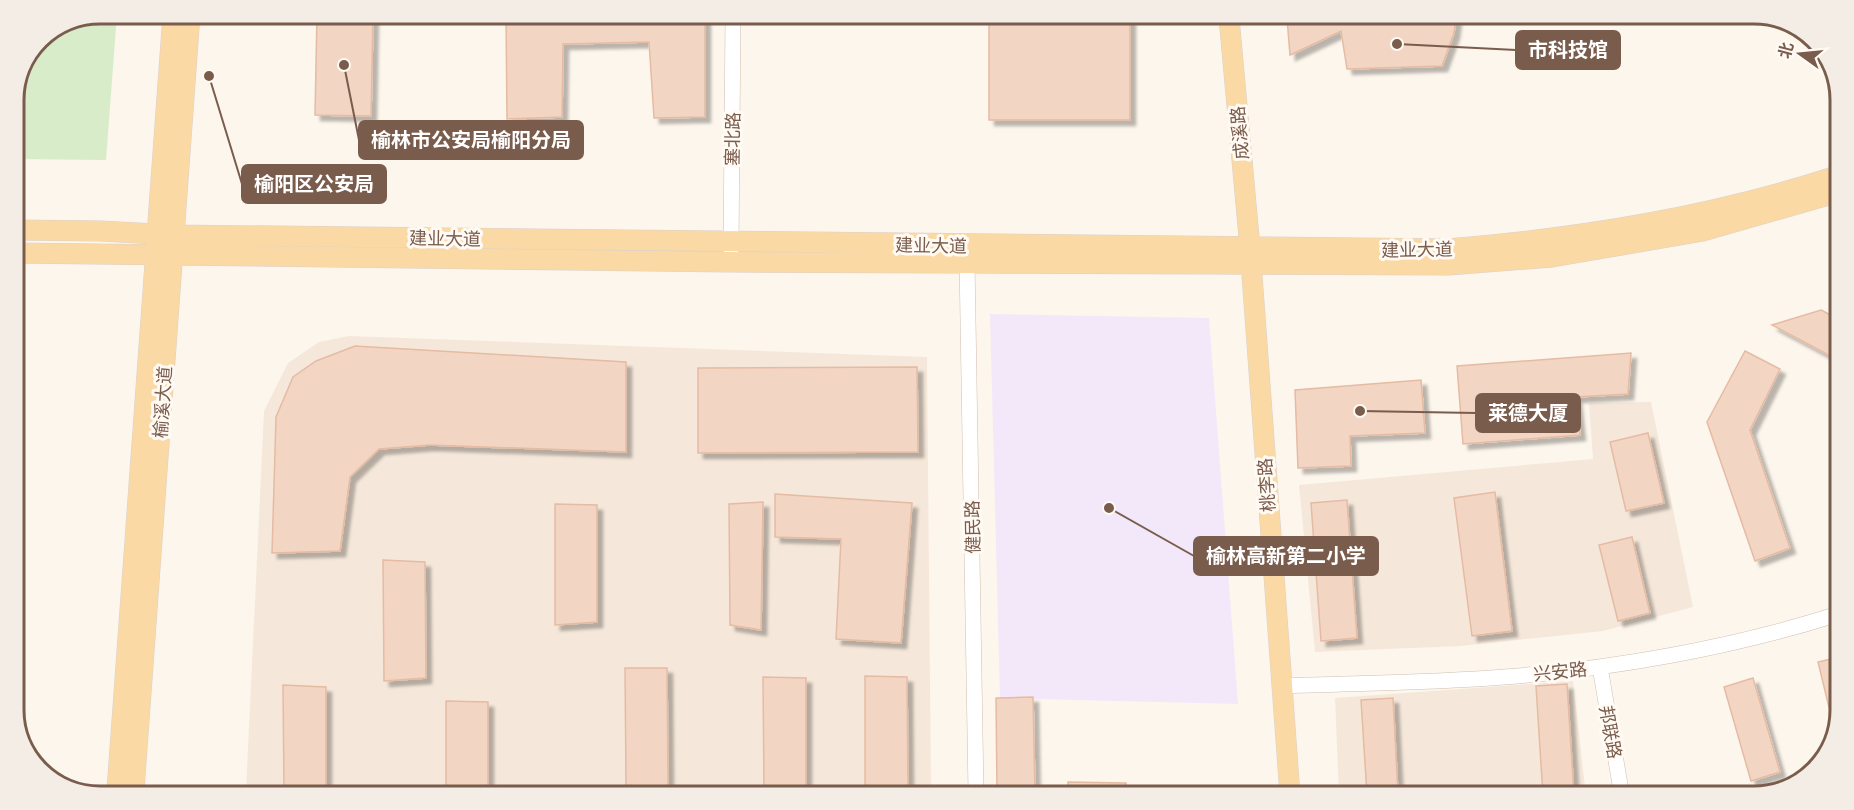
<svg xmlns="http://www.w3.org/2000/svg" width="1854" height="810" font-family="Barlow,'Noto Sans SC',sans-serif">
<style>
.residential{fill:#f5e8da}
.education{fill:#f3e8fa}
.green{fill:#d8ecc9}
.building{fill:#f3d5c3;stroke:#e6bba3;stroke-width:1.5;filter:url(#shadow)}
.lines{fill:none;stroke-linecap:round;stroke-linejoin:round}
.minor-casing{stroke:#d1beb0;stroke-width:16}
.major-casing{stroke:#dad1cd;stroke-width:21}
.minor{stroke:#fff;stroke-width:15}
.major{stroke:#fbd9a5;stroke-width:20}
.labels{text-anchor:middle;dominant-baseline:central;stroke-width:6;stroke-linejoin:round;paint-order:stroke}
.street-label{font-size:18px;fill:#7a5c4d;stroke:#fffaf3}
.rim{fill:none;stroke:#7a5c4d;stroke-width:3}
.leader{fill:none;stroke:#7a5c4d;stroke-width:2}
.callout-dot{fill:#7a5c4d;stroke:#fffaf3;stroke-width:2}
.callout{fill:#7a5c4d;stroke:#7a5c4d;stroke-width:2}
.callout-label{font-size:20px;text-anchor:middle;font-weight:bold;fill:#fff}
</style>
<defs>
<filter id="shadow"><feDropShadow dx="5.5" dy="5.5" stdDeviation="1.5" flood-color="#0004"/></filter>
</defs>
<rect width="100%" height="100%" fill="#fdf6ec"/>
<!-- residential -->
<path class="residential" d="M349,336L927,357L931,793L246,790L264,411L288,363L319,342Z
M1651,402L1693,607L1603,631L1460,646L1315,652L1299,485L1593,459L1589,403Z
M1573,681L1586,796L1339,795L1335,698Z"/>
<!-- education -->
<path class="education" d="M990,314L1209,318L1238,704L1000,698Z"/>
<!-- green -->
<path class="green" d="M100,14H117L106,160L14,159V95L39,39Z"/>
<!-- building -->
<path class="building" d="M317,14L373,15L371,116L315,115Z
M506,16H705V117L654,118L649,42L563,44L562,117L507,119Z
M989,17L1130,18V120H989Z
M1287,18L1456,19L1454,33L1442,66L1347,69L1341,31L1290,55Z
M1821,310L1838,319V360L1772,325Z
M355,346L626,362V452L430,445L379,449L350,477L340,551L272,553L276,417L293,377L316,361Z
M1745,351L1780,369L1750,430L1790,548L1755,561L1707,422Z
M1631,353L1628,394L1576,397L1580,435L1463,444L1457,366Z
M917,367L918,452L698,453V368Z
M1421,380L1425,433L1350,436L1351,466L1298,468L1295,390Z
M1648,433L1664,503L1626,511L1610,442Z
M1495,492L1512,631L1472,636L1454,498Z
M775,494L912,503L901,643L836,639L841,539L775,537Z
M1347,500L1357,638L1321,641L1311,503Z
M763,502L761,630L730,625L729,504Z
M555,504L597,505V622L555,625Z
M1632,537L1650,613L1618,621L1599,545Z
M383,560L425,562L426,678L384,681Z
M1835,658L1834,728L1818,662Z
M625,668H667L668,787H626Z
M865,676L907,677L908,793H865Z
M763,677L806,678V793H764Z
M1753,678L1780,772L1751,781L1724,687Z
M1567,684L1574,796H1543L1536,686Z
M283,685L326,687V791H284Z
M1033,697L1035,794L997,793L996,698Z
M1393,698L1398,795H1367L1361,700Z
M446,701L488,702V791H446Z
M1068,782L1126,783V794H1068Z
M1694,791V796H1667Z"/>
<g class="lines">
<!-- minor casing -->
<g class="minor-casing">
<path id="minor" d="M731,250L733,16
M967,261L976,793
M1600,667L1622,796
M1280,686C1354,683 1429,683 1504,677C1612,669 1731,648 1835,615"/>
</g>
<!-- major casing -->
<g class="major-casing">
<path id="major" d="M1229,18L1250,248L1290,795
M14,230L101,231L175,235L1447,249C1582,238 1711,217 1840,175
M14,253L731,262L1448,265L1552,257L1703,231L1839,192
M117,790L173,14
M134,790L190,14"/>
</g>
<!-- minor -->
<use href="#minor" class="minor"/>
<!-- major -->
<use href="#major" class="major"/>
</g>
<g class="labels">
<!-- street labels -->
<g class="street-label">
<text transform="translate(1239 133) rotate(-95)">成溪路</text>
<text transform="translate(732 139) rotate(-89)">塞北路</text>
<text transform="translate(445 238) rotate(1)">建业大道</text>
<text transform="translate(931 245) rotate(1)">建业大道</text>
<text transform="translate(1417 249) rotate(-1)">建业大道</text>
<text transform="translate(162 402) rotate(-86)">榆溪大道</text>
<text transform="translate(1266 485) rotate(-94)">桃李路</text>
<text transform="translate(972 527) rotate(-91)">健民路</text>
<text transform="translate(1560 671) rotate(-6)">兴安路</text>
<text transform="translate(1611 732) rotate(80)">邦联路</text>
</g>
</g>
<!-- crop -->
<path d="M0 0H1854V810H0ZM100 24H1754A76 76 0 0 1 1830 100V710A76 76 0 0 1 1754 786H100A76 76 0 0 1 24 710V100A76 76 0 0 1 100 24Z" fill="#f4ede6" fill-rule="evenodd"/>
<path class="rim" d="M100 24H1754A76 76 0 0 1 1830 100V710A76 76 0 0 1 1754 786H100A76 76 0 0 1 24 710V100A76 76 0 0 1 100 24Z"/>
<!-- callouts -->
<path class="leader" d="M1397 44L1516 50M344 65L359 140M209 76L242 184M1360 411L1476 413M1109 508L1194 556"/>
<g class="callout-dot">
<circle cx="1397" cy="44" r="6"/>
<circle cx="344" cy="65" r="6"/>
<circle cx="209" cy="76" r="6"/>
<circle cx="1360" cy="411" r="6"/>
<circle cx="1109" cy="508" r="6"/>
</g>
<g class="callout">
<rect x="1516" y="31" width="104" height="38" rx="6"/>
<rect x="359" y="121" width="224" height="38" rx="6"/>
<rect x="242" y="165" width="144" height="38" rx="6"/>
<rect x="1476" y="394" width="104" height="38" rx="6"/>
<rect x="1194" y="537" width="184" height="38" rx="6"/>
</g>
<g class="callout-label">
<text x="1568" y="57">市科技馆</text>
<text x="471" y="147">榆林市公安局榆阳分局</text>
<text x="314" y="191">榆阳区公安局</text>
<text x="1528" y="420">莱德大厦</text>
<text x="1286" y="563">榆林高新第二小学</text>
</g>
<!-- north arrow -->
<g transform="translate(1800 54) rotate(285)" stroke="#fffaf3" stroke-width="4.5" paint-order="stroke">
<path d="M0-4.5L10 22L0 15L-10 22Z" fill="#7a5c4d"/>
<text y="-9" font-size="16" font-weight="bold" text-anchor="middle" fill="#7a5c4d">北</text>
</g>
</svg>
